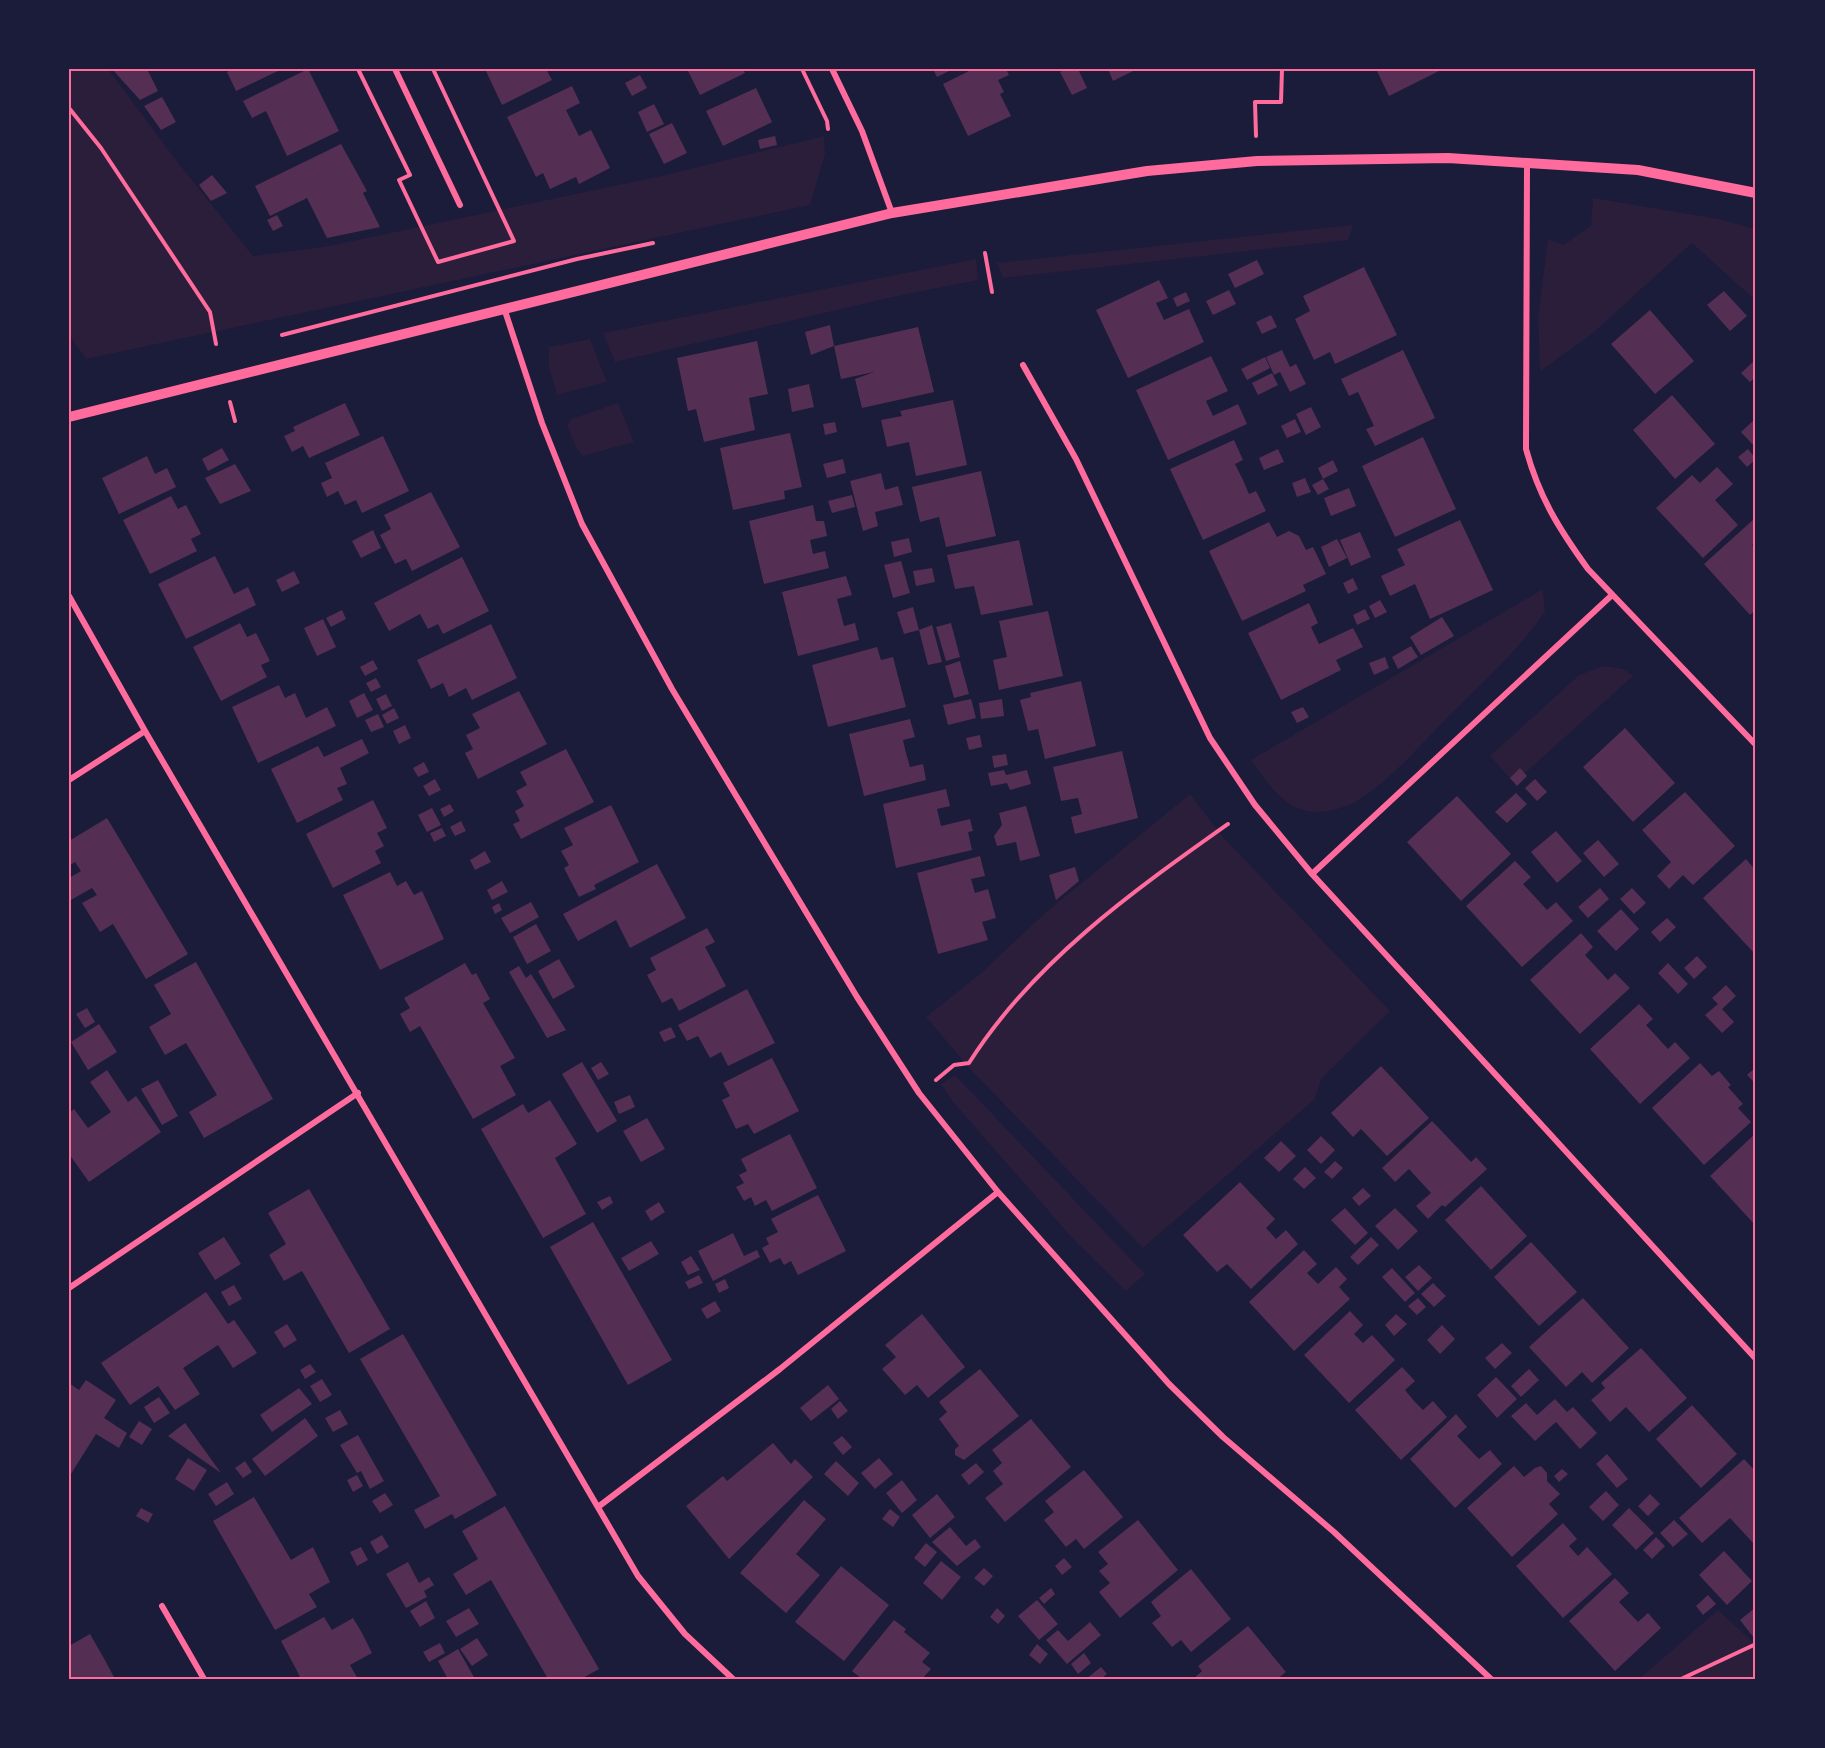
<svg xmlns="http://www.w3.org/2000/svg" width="1825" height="1748" font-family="Spectral,serif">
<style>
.green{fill:#2a1e3b}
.building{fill:#542f53}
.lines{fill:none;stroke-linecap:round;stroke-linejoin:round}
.path{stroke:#ff6b9d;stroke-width:4}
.minor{stroke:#ff6b9d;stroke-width:6}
.tertiary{stroke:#ff6b9d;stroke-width:10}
.neatline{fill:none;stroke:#ff6b9d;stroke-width:2}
</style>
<rect width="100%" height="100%" fill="#1b1b3a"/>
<!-- green -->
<path class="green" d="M69,69H108L179,164L253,256L324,247L666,175L824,136L825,154L810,205L86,359L69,335Z
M1593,198L1718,219L1756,229V301L1692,243L1592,334L1540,371L1538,317L1548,239L1563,245L1591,226Z
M1353,225L1348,240L1003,278L997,263Z
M976,259L978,280L897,296L615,362L603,333Z
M590,339L607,382L557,395L549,367V347Z
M618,403L634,442L583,456L577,449L567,426L571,419Z
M1543,589L1545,612C1517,652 1480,685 1446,719C1418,748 1390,781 1355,802C1343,809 1321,814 1307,811C1281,806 1265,779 1251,760Z
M1604,666L1623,669L1633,676L1514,783L1490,756L1579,675Z
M1190,794L1223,837L1390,1011L1322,1078L1314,1100L1143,1248L972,1071L926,1017L981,973L1045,913Z
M955,1075L1145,1274L1126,1291L1074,1240L953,1102L941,1084Z
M1718,1610L1756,1645V1679H1639Z"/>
<!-- building -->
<path class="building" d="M112,69H147L158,91L140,100Z
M234,69H282L236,91L227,72Z
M308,69L339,131L287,156L266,111L252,118L243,101Z
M485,69H546L552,80L502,105Z
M687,69H743L745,73L700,95Z
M933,69H953L937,77Z
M973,69H1006L1009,75L998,80L1004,92L1000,94L1011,116L968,136L943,84Z
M1066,69H1078L1087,88L1072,95L1060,72Z
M1108,69H1137L1113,81Z
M1376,69H1443L1389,96Z
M640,75L647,88L632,96L625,83Z
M572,86L580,103L566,110L579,136L591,130L610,168L579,184L576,177L550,189L543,173L536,177L507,117Z
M756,88L772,122L723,146L706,111Z
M162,97L176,122L161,130L144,106Z
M654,104L664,124L647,132L638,112Z
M672,123L687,153L664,164L649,134Z
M775,136L777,145L760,149L758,140Z
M341,144L367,191L363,193L380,227L327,238L307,198L270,216L255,186Z
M212,175L227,193L211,201L199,185Z
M277,215L283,226L273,231L267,220Z
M1257,260L1264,274L1235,288L1228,274Z
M1364,267L1397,335L1335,364L1330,352L1314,360L1295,319L1310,311L1303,296Z
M1159,280L1168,298L1156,303L1164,320L1189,309L1204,342L1128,378L1096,310Z
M1229,290L1236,304L1213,315L1206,301Z
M1724,291L1747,316L1730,331L1707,305Z
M1186,292L1190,301L1177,307L1173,298Z
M1650,310L1694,361L1655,394L1611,344Z
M1271,315L1277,327L1262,334L1256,322Z
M830,325L834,346L811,355L805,332Z
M918,327L934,392L862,408L855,379L874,372L841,379L834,346Z
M757,341L768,394L749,398L755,430L704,442L696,409L688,411L677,358Z
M1282,350L1290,367L1296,364L1306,384L1290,392L1280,372L1274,375L1266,357Z
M1403,350L1435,418L1375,446L1366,429L1374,426L1358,392L1349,396L1341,379Z
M1211,356L1228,391L1206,401L1213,416L1238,404L1247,424L1168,460L1136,390Z
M1265,357L1270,368L1247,380L1241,369Z
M1753,362L1756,366V376L1750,382L1741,373Z
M1272,373L1278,385L1258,395L1252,383Z
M809,384L814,407L792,412L788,389Z
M1672,395L1715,444L1675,479L1633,430Z
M953,400L967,465L916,476L909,442L887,447L881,420L902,416L900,411Z
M345,403L360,435L309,458L303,446L292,452L284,436L295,431L293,427Z
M1311,407L1321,427L1306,435L1296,414Z
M1756,418V445L1754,446L1741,432Z
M1295,419L1301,432L1287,438L1281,426Z
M835,422L837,432L825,435L823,424Z
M790,433L802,487L784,491L785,499L733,510L720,448Z
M383,436L409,491L362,513L356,500L345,505L338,491L327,497L321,483L332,478L325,463Z
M1423,437L1456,509L1395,537L1362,466Z
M1234,440L1243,460L1235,464L1243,480L1249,494L1256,491L1266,511L1203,540L1170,469Z
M222,448L229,460L208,471L202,459Z
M1278,449L1284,462L1264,470L1259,458Z
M1748,449L1756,459L1747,467L1738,457Z
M147,456L155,474L167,468L176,487L119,514L102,478Z
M843,459L846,473L827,478L823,464Z
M1333,460L1338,471L1323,479L1318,468Z
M235,464L251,491L220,504L205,478Z
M1717,467L1733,484L1715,500L1738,525L1703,558L1656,508L1692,475L1700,483Z
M981,471L996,536L946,547L939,517L920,522L912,487Z
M881,473L885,490L898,486L903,505L875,512L878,526L863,531L850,481Z
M1305,478L1311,492L1297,497L1292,483Z
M1323,479L1329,489L1318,495L1312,485Z
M1349,488L1356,506L1331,516L1324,498Z
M431,492L460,547L412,571L406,559L395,564L380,535L391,529L384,515Z
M852,495L855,507L832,513L828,501Z
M171,496L178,509L186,505L201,534L191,539L197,551L150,574L123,520Z
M813,505L816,521H824L827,536L810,540L813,554L825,551L829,568L764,584L749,521Z
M1754,519L1756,541L1752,545L1756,549V609L1750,615L1704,564Z
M1460,520L1493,590L1430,619L1415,584L1390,596L1381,576L1405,565L1397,549Z
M1269,522L1277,537L1289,531L1299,536L1306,550L1313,547L1326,574L1303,585L1306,591L1242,621L1209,551Z
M373,530L381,548L361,558L352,541Z
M1360,532L1371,557L1351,566L1340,540Z
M909,538L912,552L894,557L891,542Z
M1337,539L1347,558L1329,567L1321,547Z
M1019,540L1033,605L981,615L974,586L955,589L947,555Z
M215,556L234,594L248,587L256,605L186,639L158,584Z
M462,557L489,611L443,634L438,624L428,629L420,614L389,631L374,603Z
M901,561L910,593L893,598L884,565Z
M932,568L935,582L916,586L913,571Z
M294,571L300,583L282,592L276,580Z
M846,576L852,595L837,599L844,626L855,623L859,640L798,656L782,592Z
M1353,578L1358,589L1348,594L1343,583Z
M1380,600L1387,612L1375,618L1369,606Z
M1309,603L1318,623L1311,627L1319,644L1353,628L1363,647L1336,660L1341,670L1281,700L1248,633Z
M913,607L919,630L932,625L942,662L928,665L919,630L904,634L897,612Z
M1365,609L1370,619L1357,625L1353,615Z
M342,610L346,619L331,627L326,618Z
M1048,611L1063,676L999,690L993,660L1007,657L999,621Z
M1442,617L1454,636L1421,655L1410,637Z
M323,619L336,647L317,656L304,628Z
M240,623L247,637L256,633L270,661L261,665L267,677L221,701L193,647Z
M951,623L960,657L946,661L936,627Z
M491,624L517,678L472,700L466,688L449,697L443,683L431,689L417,660Z
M1411,646L1418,657L1398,669L1392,657Z
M877,647L881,660L893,657L906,707L828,727L812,665Z
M1385,657L1389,668L1374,675L1369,663Z
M373,660L378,669L365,676L360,667Z
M960,661L969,694L954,698L945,666Z
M376,678L381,687L371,692L366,683Z
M1081,681L1096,746L1045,759L1038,729L1028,731L1020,700L1031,697L1030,693Z
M279,685L285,698L295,693L306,718L327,707L336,726L258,763L232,707Z
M519,691L547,744L478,779L465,753L473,749L466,735L480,728L472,714Z
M364,693L373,710L357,718L349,701Z
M386,694L392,706L382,711L376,699Z
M971,699L976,718L948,725L943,705Z
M1002,699L1004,716L981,719L979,703Z
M1303,707L1309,717L1297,723L1291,712Z
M394,708L399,718L387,724L382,715Z
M378,714L384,727L371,732L365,720Z
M910,719L915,737L903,740L906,753L910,767L923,764L926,780L864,796L849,734Z
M405,725L411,738L399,744L393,731Z
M1625,728L1675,783L1633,822L1583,767Z
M980,735L982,747L969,750L966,738Z
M362,739L369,753L340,768L347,784L337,788L343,800L297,823L271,769L318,746L324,757Z
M566,749L594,802L521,839L513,824L520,821L515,811L524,806L516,791L527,785L520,772Z
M1122,751L1138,818L1075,834L1071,817L1082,814L1078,798L1061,801L1053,767Z
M1006,754L1008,765L994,768L992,756Z
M424,762L429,772L418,777L413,768Z
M1520,768L1527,776L1517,786L1510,778Z
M1004,770L1006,775L1027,770L1031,784L1010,790L1007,783L991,786L988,773Z
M435,779L441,790L429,796L423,786Z
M1535,779L1547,792L1537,801L1525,788Z
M946,789L950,806L937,809L941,826L970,819L973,831L968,832L972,850L896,868L883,804Z
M1685,792L1735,846L1693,885L1683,875L1669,889L1657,876L1671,862L1642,830Z
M1516,793L1527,804L1507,823L1495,812Z
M1457,796L1511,854L1461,901L1407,842Z
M373,800L387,828L377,833L384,846L375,851L381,863L333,888L306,834Z
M450,804L454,811L444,817L440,809Z
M611,805L639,862L594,885L596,889L579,897L564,868L569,865L561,851L573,845L564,828Z
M1026,806L1040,856L1020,861L1016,842L997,846L994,836L1002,825L999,813Z
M432,808L441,825L427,832L418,815Z
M107,818L188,954L146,979L113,924L100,932L82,903L97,895L92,888L69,901V878L81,871L75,862L69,866V841Z
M461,821L466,831L455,836L450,827Z
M442,828L446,836L434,842L430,833Z
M1556,831L1582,861L1557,883L1531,852Z
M1598,840L1619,864L1604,877L1583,853Z
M485,851L491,862L475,870L470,860Z
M980,856L985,876L971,879L975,893L988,889L996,918L982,922L988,940L938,954L917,873Z
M1746,859L1756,871V951L1754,953L1703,898Z
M1515,861L1531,877L1523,884L1547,910L1556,902L1573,921L1522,967L1466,906Z
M657,864L686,918L630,948L616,920L578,941L563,914Z
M1075,867L1079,881L1056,900L1049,875Z
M390,872L397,886L406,881L414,895L422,891L444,939L380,970L343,895Z
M502,881L508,892L492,900L487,890Z
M1600,888L1609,899L1588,918L1578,907Z
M1632,888L1646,903L1634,914L1620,899Z
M531,902L539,917L510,933L501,918Z
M499,903L502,910L495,914L492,907Z
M1621,909L1639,929L1616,951L1597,931Z
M1667,918L1676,927L1660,942L1651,932Z
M536,924L551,951L527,964L513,937Z
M707,928L715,942L705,947L726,986L679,1011L672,998L662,1003L647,975L656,970L650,958Z
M1581,933L1593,947L1585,955L1608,980L1615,973L1630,988L1580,1034L1530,980Z
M1697,956L1707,967L1694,979L1684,968Z
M559,959L575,987L553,999L538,971Z
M196,962L273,1099L204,1138L189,1112L217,1095L186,1043L165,1055L149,1027L171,1014L154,985Z
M465,963L472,975L476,973L490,999L483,1003L515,1058L500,1066L516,1095L473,1119L420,1026L410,1032L400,1014L410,1008L404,998Z
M1668,963L1688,984L1678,994L1658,973Z
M519,966L526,978L531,974L566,1030L547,1038L509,972Z
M1726,985L1736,996L1722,1009L1734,1022L1722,1033L1705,1015L1718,1004L1712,998Z
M747,989L775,1043L728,1066L721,1052L710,1058L698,1036L687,1041L678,1025Z
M1639,1004L1653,1019L1646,1025L1668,1049L1675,1042L1690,1058L1640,1104L1590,1049Z
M87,1008L95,1022L85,1028L76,1014Z
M99,1024L117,1052L88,1070L71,1042Z
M671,1027L676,1037L664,1042L659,1032Z
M772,1058L799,1111L754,1134L748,1124L736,1129L722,1100L730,1096L723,1083Z
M582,1062L617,1121L597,1133L562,1074Z
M601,1062L609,1074L598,1080L591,1068Z
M1700,1063L1712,1076L1719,1071L1731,1085L1728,1087L1743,1104L1738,1108L1751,1122L1704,1165L1652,1108Z
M1381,1066L1429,1118L1387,1156L1361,1129L1353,1137L1331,1113Z
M1756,1067V1084L1747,1075Z
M107,1070L128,1102L136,1096L161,1132L89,1182L69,1154V1113L74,1109L88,1128L111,1112L90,1082Z
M158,1080L178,1116L162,1125L141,1089Z
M630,1095L635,1107L619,1114L614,1102Z
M550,1100L577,1144L555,1158L586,1214L543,1238L481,1129L523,1104L528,1113Z
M647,1118L665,1149L641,1162L623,1131Z
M1432,1121L1471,1162L1476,1157L1487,1169L1445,1207L1442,1205L1428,1219L1416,1206L1431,1193L1409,1169L1395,1182L1382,1168Z
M1756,1133V1226L1710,1176Z
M790,1134L817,1188L772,1211L766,1200L755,1206L751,1197L744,1201L736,1187L744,1183L739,1175L747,1171L741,1159Z
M1321,1136L1335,1150L1321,1164L1307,1150Z
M1281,1141L1296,1156L1279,1172L1264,1158Z
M1335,1161L1343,1168L1332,1179L1324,1172Z
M1305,1167L1316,1178L1304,1189L1293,1179Z
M1240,1182L1275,1219L1266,1228L1276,1239L1286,1230L1298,1244L1251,1289L1227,1264L1217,1272L1183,1235Z
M1481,1186L1527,1236L1491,1270L1445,1220Z
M1363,1188L1371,1196L1359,1206L1352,1198Z
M309,1189L390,1329L349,1353L302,1271L284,1281L269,1255L286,1244L268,1213Z
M818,1195L846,1251L798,1275L791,1261L784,1265L780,1258L770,1263L762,1248L769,1244L766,1238L778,1232L771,1219Z
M610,1196L613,1203L602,1210L597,1202Z
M659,1202L665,1212L651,1221L645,1211Z
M1345,1208L1368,1233L1355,1245L1331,1220Z
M1395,1208L1418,1231L1398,1250L1375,1226Z
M593,1222L672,1360L628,1385L550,1247Z
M733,1233L744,1256L757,1250L760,1257L713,1281L698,1251Z
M224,1237L241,1264L215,1280L198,1253Z
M1371,1237L1379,1245L1358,1265L1350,1257Z
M651,1241L659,1254L629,1271L621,1258Z
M1531,1242L1577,1292L1539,1326L1494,1277Z
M1304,1250L1317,1264L1307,1273L1318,1284L1336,1267L1347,1279L1339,1287L1350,1299L1294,1351L1249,1302Z
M691,1256L700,1270L688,1275L681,1262Z
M1419,1265L1432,1278L1418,1291L1405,1277Z
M1392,1268L1415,1293L1405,1302L1382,1277Z
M699,1275L703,1283L689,1289L685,1282Z
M725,1279L729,1288L719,1293L715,1284Z
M1433,1283L1446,1296L1434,1307L1421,1294Z
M234,1285L242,1299L229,1306L221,1292Z
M206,1292L228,1324L234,1320L257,1353L233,1368L218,1345L183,1368L200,1394L175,1410L158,1386L130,1405L101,1363Z
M1418,1298L1426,1307L1417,1315L1408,1306Z
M1583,1298L1629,1348L1592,1383L1582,1372L1566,1387L1529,1347Z
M715,1301L721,1311L707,1319L701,1309Z
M1350,1311L1363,1325L1354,1334L1363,1343L1372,1335L1395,1360L1349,1403L1304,1355Z
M922,1314L965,1367L928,1398L917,1385L905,1395L882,1369L896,1357L885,1345Z
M1396,1314L1407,1324L1394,1336L1385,1325Z
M287,1324L297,1340L284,1348L274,1332Z
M1442,1325L1455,1339L1440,1354L1427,1340Z
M403,1334L497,1495L455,1519L452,1514L425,1529L414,1510L440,1496L360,1359Z
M1502,1343L1512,1353L1495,1369L1485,1358Z
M1641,1348L1687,1398L1649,1432L1626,1407L1610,1422L1591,1400L1605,1388L1601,1383Z
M310,1364L316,1372L305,1379L300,1370Z
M1402,1367L1415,1381L1405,1390L1414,1401L1423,1410L1433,1401L1447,1417L1401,1460L1355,1410Z
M980,1369L1019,1416L964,1460L955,1455V1449L959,1446L939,1419L947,1412L939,1402Z
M1529,1369L1539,1380L1521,1397L1511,1386Z
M1496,1377L1517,1399L1497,1418L1477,1395Z
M322,1379L332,1395L320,1402L310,1386Z
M86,1380L116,1400L104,1418L127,1433L119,1448L96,1434L69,1477V1383L79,1390Z
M828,1385L839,1399L811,1421L800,1408Z
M299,1388L312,1404L272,1432L260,1415Z
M159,1397L170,1413L154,1423L144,1407Z
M1555,1399L1567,1412L1573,1407L1597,1433L1580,1449L1556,1422L1535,1441L1511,1416L1526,1403L1537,1415Z
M840,1401L848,1411L838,1419L831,1409Z
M1692,1405L1737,1454L1701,1488L1656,1439Z
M340,1410L348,1424L333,1432L325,1418Z
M1456,1414L1467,1427L1457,1436L1479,1459L1490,1450L1502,1464L1455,1508L1410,1459Z
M305,1418L318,1436L265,1476L252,1459Z
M1031,1419L1071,1467L1005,1522L985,1498L1003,1484L993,1471L1002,1463L992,1450Z
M139,1421L152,1429L142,1445L129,1437Z
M185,1423L221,1473L168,1436Z
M358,1435L384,1481L370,1489L361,1471L357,1473L340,1445Z
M842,1436L852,1447L843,1455L833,1443Z
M773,1443L791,1464L795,1459L813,1477L729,1559L686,1506L723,1476L727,1481Z
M1607,1454L1628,1479L1617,1488L1596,1464Z
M188,1458L207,1470L194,1491L175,1479Z
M879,1458L893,1474L875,1489L861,1473Z
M1744,1459L1756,1472V1542L1754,1544L1730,1518L1702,1543L1679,1518Z
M245,1461L252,1472L243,1478L235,1468Z
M836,1461L859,1483L848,1496L824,1474Z
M976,1463L984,1472L969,1485L961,1475Z
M1514,1466L1524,1477L1535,1468L1541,1466L1547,1473V1481L1560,1494L1549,1504L1558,1514L1512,1557L1467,1508Z
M1562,1469L1568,1474L1559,1482L1554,1476Z
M1084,1470L1123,1517L1084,1549L1076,1539L1066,1547L1044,1520L1054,1512L1045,1501Z
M357,1475L363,1486L353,1492L347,1480Z
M902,1480L917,1500L902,1513L886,1493Z
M227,1482L234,1494L216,1506L208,1494Z
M1606,1491L1619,1505L1603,1521L1589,1507Z
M385,1493L393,1505L380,1513L372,1501Z
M937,1494L955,1517L930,1538L912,1515Z
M1650,1494L1660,1504L1648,1516L1638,1506Z
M254,1497L291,1560L313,1547L330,1582L309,1594L317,1607L275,1630L213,1521Z
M804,1500L826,1519L796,1554L820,1575L786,1613L740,1573Z
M505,1506L599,1669L581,1679H548L491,1580L466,1595L453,1574L478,1559L462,1531Z
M141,1508L153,1514L148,1523L136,1516Z
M1629,1508L1654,1533L1636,1550L1612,1525Z
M890,1509L900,1517L893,1527L882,1519Z
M1138,1520L1178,1570L1120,1618L1099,1592L1110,1583L1099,1571L1108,1564L1098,1552Z
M1674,1520L1688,1534L1673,1547L1660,1533Z
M1563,1523L1577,1539L1569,1546L1578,1556L1587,1547L1612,1574L1563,1618L1516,1566Z
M950,1527L966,1546L975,1539L981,1547L957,1566L932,1542Z
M382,1535L389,1547L377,1554L370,1542Z
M1656,1537L1665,1546L1652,1559L1643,1550Z
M926,1543L937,1552L925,1567L914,1558Z
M361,1547L368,1560L357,1566L350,1552Z
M1724,1551L1752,1581L1727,1605L1699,1575Z
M1064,1558L1072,1567L1062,1575L1055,1566Z
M941,1561L961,1577L942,1600L923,1583Z
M408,1562L419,1583L429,1577L434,1585L424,1591L427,1597L406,1608L386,1574Z
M841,1566L889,1605L844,1661L795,1622Z
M984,1568L993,1576L984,1586L974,1578Z
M1191,1569L1231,1619L1191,1652L1181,1640L1172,1647L1161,1634L1152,1623L1161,1616L1151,1602Z
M1615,1578L1629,1593L1619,1602L1638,1622L1648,1613L1661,1628L1615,1671L1569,1621Z
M1051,1588L1055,1594L1044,1604L1039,1598Z
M1708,1595L1716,1604L1703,1615L1696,1606Z
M1037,1600L1058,1624L1039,1640L1018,1616Z
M426,1601L435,1618L420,1627L410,1611Z
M1756,1607V1636L1754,1638L1740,1620Z
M469,1608L479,1624L456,1637L446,1621Z
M997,1608L1005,1616L998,1624L990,1617Z
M324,1617L332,1630L353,1618L362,1633L372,1653L350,1665L358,1679H301L296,1669L281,1641Z
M894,1620L906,1629L904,1632L930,1653L922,1662L931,1669L922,1679H862L852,1671Z
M1090,1622L1101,1635L1067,1664L1046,1640L1058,1630L1068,1641Z
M1248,1626L1286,1672L1277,1679H1193L1202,1671L1198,1666Z
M90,1634L106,1662L115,1679H69V1646Z
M477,1638L488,1655L472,1666L460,1649Z
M440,1643L445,1653L429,1662L423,1652Z
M1037,1644L1048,1654L1040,1664L1029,1655Z
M458,1649L475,1679H448L438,1661Z
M1084,1653L1091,1663L1078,1674L1071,1664Z
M1101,1667L1107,1674L1101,1679H1086Z"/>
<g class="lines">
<!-- path -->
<path class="path" d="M358,69L410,175L399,180L438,262L514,241L433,69
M802,69L827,121L828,129
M69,108L101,148L210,312L216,344
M1256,136L1255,102H1281L1282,69
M985,253L992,292
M282,335L577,259L653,243
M230,402L235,421
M936,1080L954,1065L969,1063C1033,962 1132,892 1228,824
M1681,1679L1756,1644"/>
<!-- minor -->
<path class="minor" d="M395,69L460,205
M832,69L862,131L892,213
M1527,162L1526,449C1539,497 1559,529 1588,569L1756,745
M504,308L542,423L582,524L672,689L857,997L919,1093L998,1192L1169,1384L1223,1437L1334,1532L1491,1679
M1023,365L1076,459L1210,738L1255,805L1312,874L1756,1359
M69,596L145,731L638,1576L685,1634L733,1679
M69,780L145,731
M1312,874L1612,595
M69,1288L358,1093
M598,1507L780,1369L998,1192
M162,1606L204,1679"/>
<!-- tertiary -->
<path class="tertiary" d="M69,417L892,213L1147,171L1257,161L1448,158L1638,170L1756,193"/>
</g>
<!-- border -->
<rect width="1825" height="1748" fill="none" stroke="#1b1b3a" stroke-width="141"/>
<rect x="70" y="70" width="1684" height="1608" class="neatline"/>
</svg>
